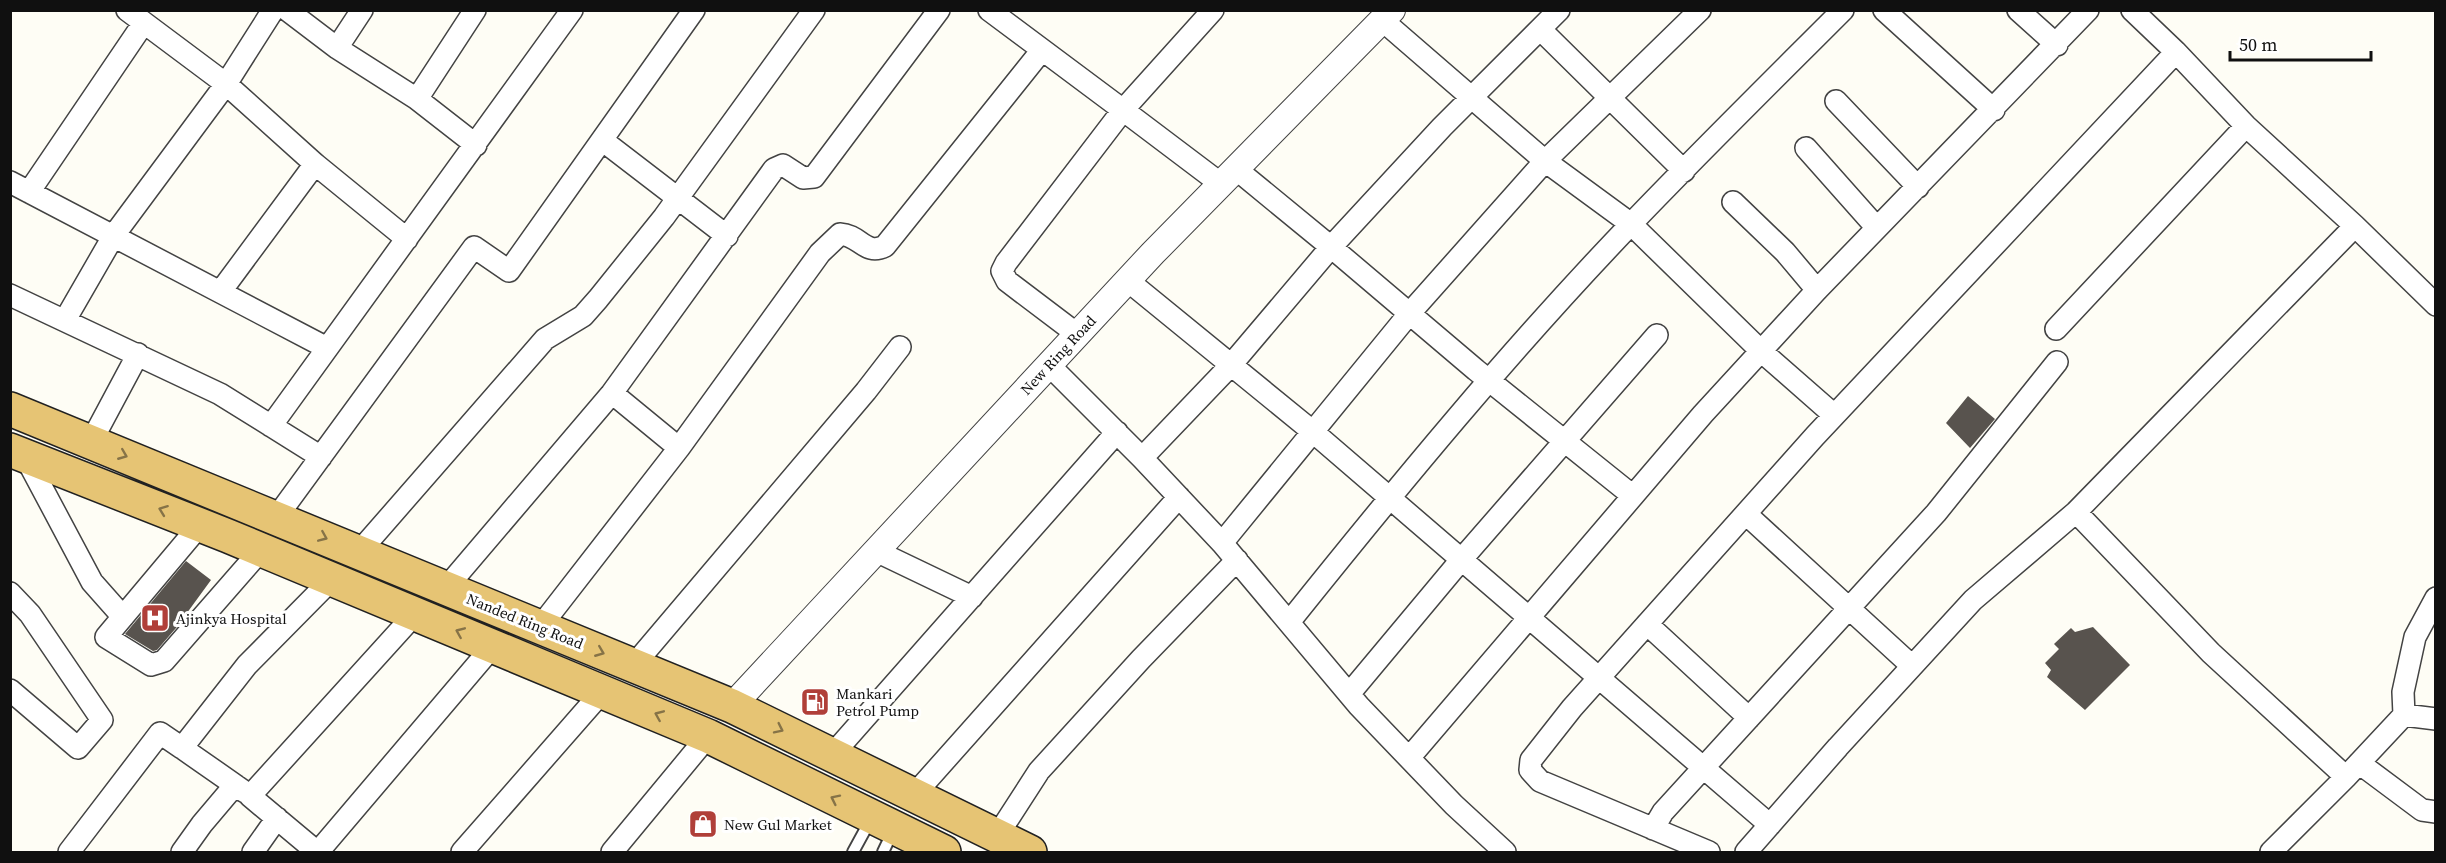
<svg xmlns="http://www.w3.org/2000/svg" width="2446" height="863" font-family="'Source Serif 4',serif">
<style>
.building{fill:#58534e}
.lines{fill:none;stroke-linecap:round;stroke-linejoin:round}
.service-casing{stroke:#434343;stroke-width:14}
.minor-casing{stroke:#434343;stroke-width:24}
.tertiary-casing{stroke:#434343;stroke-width:28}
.trunk-casing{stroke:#212121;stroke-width:36}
.service{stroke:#fff;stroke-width:10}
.minor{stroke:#fff;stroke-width:21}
.tertiary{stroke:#fff;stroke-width:26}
.trunk{stroke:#e6c474;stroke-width:33}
.oneway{stroke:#867347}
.labels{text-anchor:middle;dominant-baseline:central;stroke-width:6;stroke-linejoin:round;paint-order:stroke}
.street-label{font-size:15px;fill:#101010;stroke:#fff}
.poi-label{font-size:15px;fill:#101010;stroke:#fff;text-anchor:start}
</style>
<rect width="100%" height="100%" fill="#fefdf5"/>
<!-- building -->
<path class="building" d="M1968,396L1995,419L1970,448L1946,423Z
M186,561L211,580L176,628L157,650L153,651L125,634Z
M2093,627L2130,665L2085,710L2047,677L2051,670L2045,663L2059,649L2054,644L2071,628L2075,632Z"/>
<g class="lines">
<!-- service casing -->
<g class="service-casing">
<path id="service" d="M853,852L871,819
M883,852L893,831"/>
</g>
<!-- minor casing -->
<g class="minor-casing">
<path id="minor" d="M127,10L226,84L315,164L407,239
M287,10L337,48L417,99L475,10
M989,10L1123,110L1213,10
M1884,10L1994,110
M2018,10L2057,45
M2132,10L2176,52L2246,126L2355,226L2436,305
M1382,20L1545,161L1631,224L1761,351L1834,415
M1540,29L1684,171
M337,48L362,10
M417,99L476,145
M1836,101L1918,187
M602,140L727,236
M1806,148L1877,228
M1236,169L1331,247L1476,370L1633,496
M10,182L327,348
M29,192L143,24
M1733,202L1785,252L1817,290
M1127,280L1312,431L1770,825
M221,291L315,164
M10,295L220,394L321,457
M65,320L114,235L226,84L273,10
M2056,329L2246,126
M1077,334L1007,281L1002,271L1006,263L1123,110L1221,184
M1049,365L1142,458L1222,543L1359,706L1454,805L1505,852
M612,393L774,169L783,165L803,178L814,177L939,10
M271,426L572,10
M91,442L138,354
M25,456L92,582L123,617
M1142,458L1231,365L1331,247L1442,127L1559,10
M2076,512L2211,653L2346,777
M1746,514L1912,666
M276,518L474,247L509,271L694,10
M200,525L106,637L151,665L164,661L261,550
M1222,543L1409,314L1545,161L1700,10
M876,551L972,597
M359,552L545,339L583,316L598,299L664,217L814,10
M446,588L612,393L679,448
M10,593L30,614L102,720L78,748L10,690
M1290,621C1399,485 1511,349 1632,223C1701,151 1772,81 1843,10
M1647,624L1749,718
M540,627L679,448L820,253L840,234C860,235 865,256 885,246L1042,50
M633,666L866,391L900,347
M1349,694L1461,560L1657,335
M2404,715L2436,719
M182,748L245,792
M832,755L1117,432
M1409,758L1703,414L1817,290L2088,10
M2359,763L2422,810L2436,812
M913,796L1179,497
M1653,829L1663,812L1936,513L2057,362
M997,836L1039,771L1141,659L1237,560
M69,852L160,733L182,748L247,665L332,579
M182,852L202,824L235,785
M253,852L277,818
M317,852L250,796L415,614
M318,852L493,646
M462,852L602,692
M612,852L708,736
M1709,852L1540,781L1530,770L1531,760L1572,708L1815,436L2176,52
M1746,852L1838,747L1973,600L2076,512L2355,226
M2271,852L2346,777L2404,715L2403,692L2415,637L2436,598"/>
</g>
<!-- tertiary casing -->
<g class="tertiary-casing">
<path id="tertiary" d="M732,706L1153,253L1392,10"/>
</g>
<!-- trunk casing -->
<g class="trunk-casing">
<path id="trunk" d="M10,409L732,706L1030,852
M10,450L228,536L708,736L944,852"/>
</g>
<!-- service -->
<use href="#service" class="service"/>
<!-- minor -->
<use href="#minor" class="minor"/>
<!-- tertiary -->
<use href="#tertiary" class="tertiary"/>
<!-- trunk -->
<use href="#trunk" class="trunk"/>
</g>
<!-- one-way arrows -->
<defs><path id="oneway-chevron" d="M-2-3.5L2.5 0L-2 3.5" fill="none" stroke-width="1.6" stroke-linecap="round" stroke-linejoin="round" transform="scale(1.5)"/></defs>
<g class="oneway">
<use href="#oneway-chevron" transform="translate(123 455) rotate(22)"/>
<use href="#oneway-chevron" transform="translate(163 510) rotate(-159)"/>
<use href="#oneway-chevron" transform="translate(323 537) rotate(23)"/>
<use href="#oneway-chevron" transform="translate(460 632) rotate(-157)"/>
<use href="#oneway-chevron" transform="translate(600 652) rotate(22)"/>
<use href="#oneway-chevron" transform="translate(659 715) rotate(-157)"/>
<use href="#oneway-chevron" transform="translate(779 729) rotate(26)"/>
<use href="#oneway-chevron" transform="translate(835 799) rotate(-154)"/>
</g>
<!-- icons -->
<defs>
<g id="hospital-square" transform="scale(1.5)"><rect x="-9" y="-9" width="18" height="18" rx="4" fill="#b03f39" stroke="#fff"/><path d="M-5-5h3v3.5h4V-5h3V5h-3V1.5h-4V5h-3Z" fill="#fff"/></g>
<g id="fuel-square" transform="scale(1.5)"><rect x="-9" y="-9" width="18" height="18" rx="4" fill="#b03f39" stroke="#fff"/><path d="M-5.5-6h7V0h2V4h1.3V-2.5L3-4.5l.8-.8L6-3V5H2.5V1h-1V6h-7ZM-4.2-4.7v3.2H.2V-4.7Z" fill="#fff"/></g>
<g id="shop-square" transform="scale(1.5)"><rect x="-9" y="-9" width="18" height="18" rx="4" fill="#b03f39" stroke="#fff"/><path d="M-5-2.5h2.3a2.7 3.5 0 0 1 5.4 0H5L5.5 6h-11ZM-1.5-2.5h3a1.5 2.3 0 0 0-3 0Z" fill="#fff"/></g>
</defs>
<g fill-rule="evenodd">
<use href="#hospital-square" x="155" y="618"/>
<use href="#fuel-square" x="815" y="702"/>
<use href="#shop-square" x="703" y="824"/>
</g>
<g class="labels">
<!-- street labels -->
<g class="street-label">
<text transform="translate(1058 355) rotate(-47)">New Ring Road</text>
<text transform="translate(525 621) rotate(22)">Nanded Ring Road</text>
</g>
<!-- poi labels -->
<g class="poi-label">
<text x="176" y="618">Ajinkya Hospital</text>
<text x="836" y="693">Mankari<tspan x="836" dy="17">Petrol Pump</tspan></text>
<text x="724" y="824">New Gul Market</text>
</g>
</g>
<!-- border -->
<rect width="2446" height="863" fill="none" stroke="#101010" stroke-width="24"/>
<!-- scale -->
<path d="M2230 51v9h141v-9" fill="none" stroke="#101010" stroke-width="3"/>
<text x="2239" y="51" font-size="18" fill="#101010" stroke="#ffffff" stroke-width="4.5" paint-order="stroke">50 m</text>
</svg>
